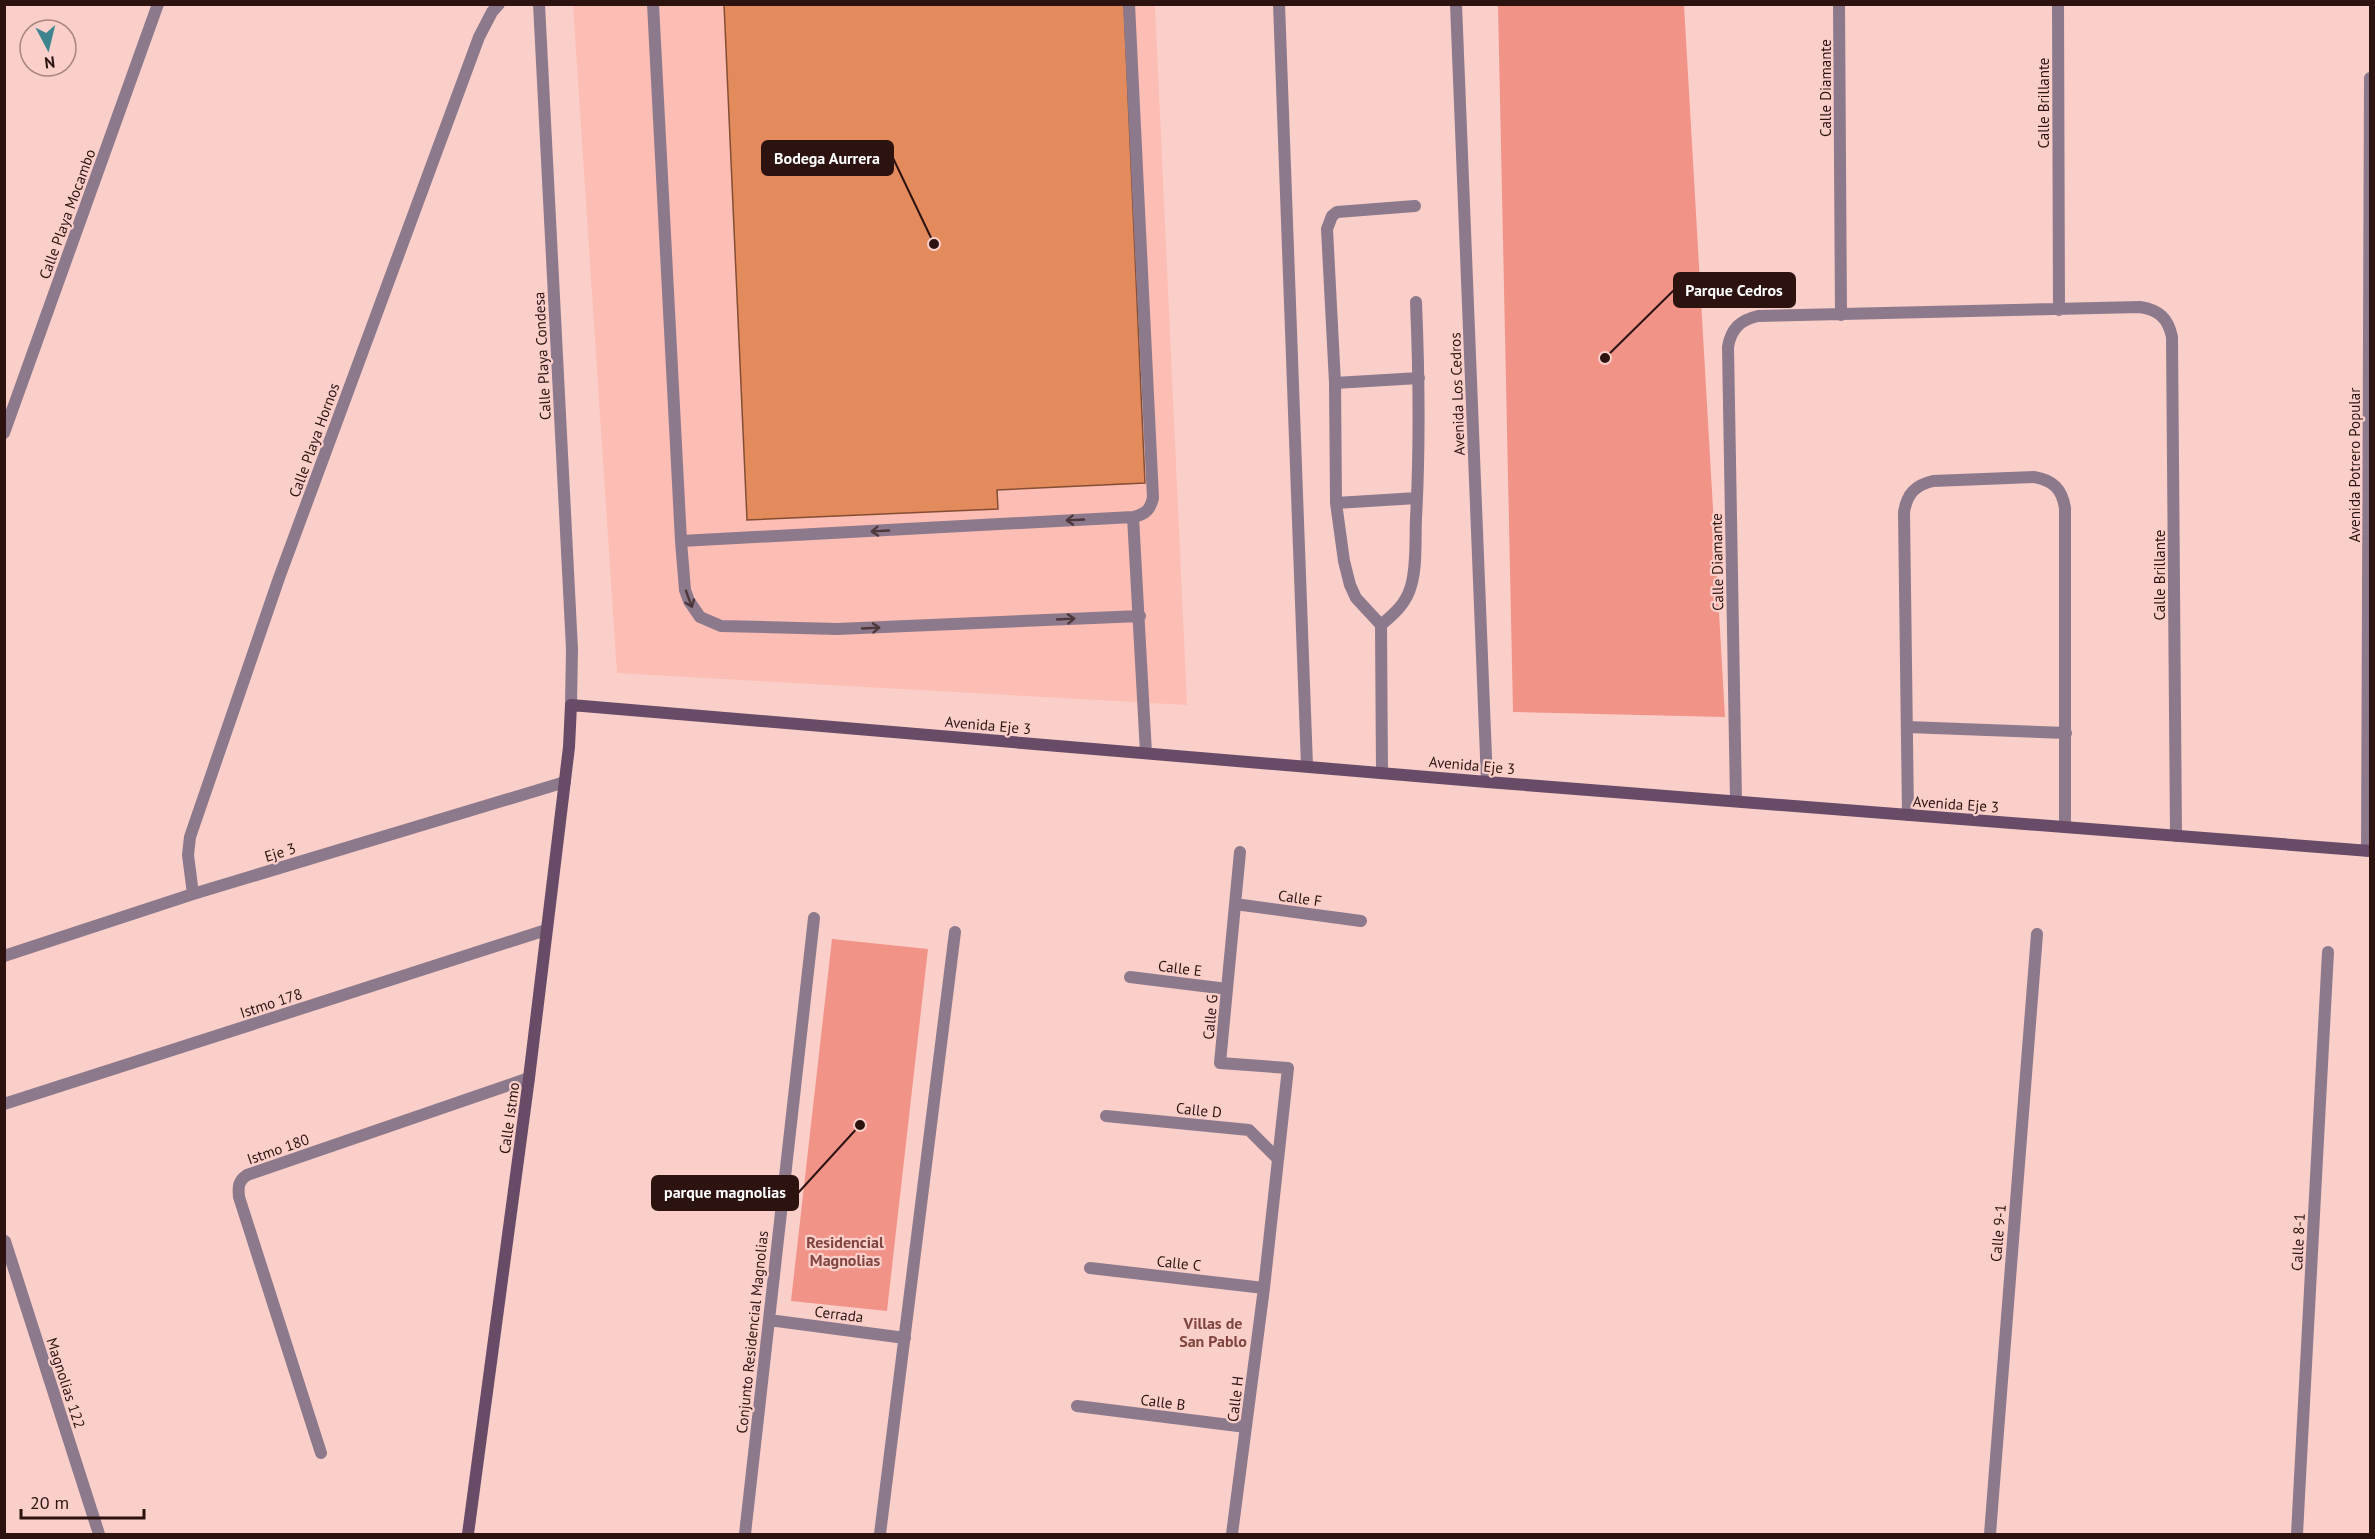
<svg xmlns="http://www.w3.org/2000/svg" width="2375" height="1539" font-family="'PT Sans',sans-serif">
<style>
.built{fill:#fcbdb4}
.green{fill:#f29388}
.building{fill:#e48b5d;stroke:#844e33;stroke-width:1.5}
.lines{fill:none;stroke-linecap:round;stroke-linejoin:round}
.lane{stroke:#8d798c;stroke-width:12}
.street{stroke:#8d798c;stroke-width:12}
.secondary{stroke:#684b67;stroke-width:12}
.oneway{stroke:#4e373b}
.labels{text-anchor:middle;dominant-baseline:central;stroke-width:4.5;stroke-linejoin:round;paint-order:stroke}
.street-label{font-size:15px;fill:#2c1310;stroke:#facfc9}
.neighbourhood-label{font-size:16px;font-weight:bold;fill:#80443e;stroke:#facfc9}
.leader{fill:none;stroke:#2c1310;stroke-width:2}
.callout-dot{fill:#2c1310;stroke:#facfc9;stroke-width:2}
.callout{fill:#2c1310;stroke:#2c1310;stroke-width:2}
.callout-label{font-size:16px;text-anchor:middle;font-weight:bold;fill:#fff}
</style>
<rect width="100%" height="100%" fill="#facfc9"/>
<!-- built -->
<path class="built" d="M573,5H1155L1187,705L617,673Z"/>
<!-- green -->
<path class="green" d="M1498,5H1684L1725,717L1513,712Z
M832,939L928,949L887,1311L791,1301Z"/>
<!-- building -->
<path class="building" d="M724,4H1124L1145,483L997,490L998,509L747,520Z"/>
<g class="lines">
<!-- lane -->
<path class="lane" d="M653,4L681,541L685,590L689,601L700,617L721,626L837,629L1140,616
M1335,383L1419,378
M1336,503L1417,498
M1133,517L1146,753
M681,541L1133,517C1146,514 1150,510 1153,498L1129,4
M1381,625C1394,614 1406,604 1411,586C1417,566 1415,540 1416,518C1420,446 1419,374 1416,302
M1907,727L2066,733
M1382,772L1381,625L1356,598L1350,585L1344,561L1336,503L1335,383L1327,229L1332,216L1337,212L1415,206
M1908,815L1904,512C1907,494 1915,485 1933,481L2034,477C2053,480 2062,489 2065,508V827"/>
<!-- street -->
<path class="street" d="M539,4L572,649L571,705
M1279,4L1307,766
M1456,4L1487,782
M1839,4L1841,315
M2058,4L2059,310
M4,433L158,4
M1736,801L1728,347C1731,329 1740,320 1758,316L2140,307C2159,310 2168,318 2172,337L2176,836
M2367,851L2370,78
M193,894L188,855L190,837L279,578L479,37L492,12L499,4
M1235,904L1361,921
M4,956L193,894L565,782
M1130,977L1227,989
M4,1104L546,930
M1106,1116L1249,1130L1278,1159
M5,1241L99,1534
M1090,1268L1264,1288
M769,1320L905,1338
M1077,1406L1246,1427
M321,1453L239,1197C238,1187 238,1181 247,1175L529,1078
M745,1534L814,918
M880,1534L955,932
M1232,1534L1264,1288L1288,1068L1220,1063L1240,852
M1990,1534L2037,934
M2297,1534L2328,952"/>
<!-- secondary -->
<path class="secondary" d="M468,1534L529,1078L569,747L571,705L1487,782L2370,851"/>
</g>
<!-- one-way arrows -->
<defs><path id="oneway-shaft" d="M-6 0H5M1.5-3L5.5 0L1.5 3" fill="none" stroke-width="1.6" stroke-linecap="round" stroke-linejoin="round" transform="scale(1.5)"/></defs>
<g class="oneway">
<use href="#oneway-shaft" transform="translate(1075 520) rotate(177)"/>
<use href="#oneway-shaft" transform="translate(880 531) rotate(177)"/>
<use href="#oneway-shaft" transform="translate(689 599) rotate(70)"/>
<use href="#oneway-shaft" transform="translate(1066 619) rotate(-3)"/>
<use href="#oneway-shaft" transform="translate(871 628) rotate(-3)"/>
</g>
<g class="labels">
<!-- street labels -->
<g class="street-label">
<text transform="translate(1825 88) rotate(-90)">Calle Diamante</text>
<text transform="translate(2043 103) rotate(-90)">Calle Brillante</text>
<text transform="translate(67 214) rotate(-70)">Calle Playa Mocambo</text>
<text transform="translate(542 356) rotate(-93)">Calle Playa Condesa</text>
<text transform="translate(1457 394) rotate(-92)">Avenida Los Cedros</text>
<text transform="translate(314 440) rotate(-70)">Calle Playa Hornos</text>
<text transform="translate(2354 465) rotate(-90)">Avenida Potrero Popular</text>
<text transform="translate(1717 562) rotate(-91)">Calle Diamante</text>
<text transform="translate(2159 575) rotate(-90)">Calle Brillante</text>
<text transform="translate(988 725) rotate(5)">Avenida Eje 3</text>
<text transform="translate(1472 765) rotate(5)">Avenida Eje 3</text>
<text transform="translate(1956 804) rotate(4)">Avenida Eje 3</text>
<text transform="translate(280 852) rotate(-17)">Eje 3</text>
<text transform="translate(1300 898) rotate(8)">Calle F</text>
<text transform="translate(1180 968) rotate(7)">Calle E</text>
<text transform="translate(271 1003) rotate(-18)">Istmo 178</text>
<text transform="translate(1210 1017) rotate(-85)">Calle G</text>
<text transform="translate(1199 1110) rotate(6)">Calle D</text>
<text transform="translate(509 1118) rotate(-82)">Calle Istmo</text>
<text transform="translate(278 1149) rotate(-19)">Istmo 180</text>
<text transform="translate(1998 1233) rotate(-85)">Calle 9-1</text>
<text transform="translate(2298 1242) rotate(-87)">Calle 8-1</text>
<text transform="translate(1179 1263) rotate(6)">Calle C</text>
<text transform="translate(839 1314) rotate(7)">Cerrada</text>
<text transform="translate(752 1332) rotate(-84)">Conjunto Residencial Magnolias</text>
<text transform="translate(66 1383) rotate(72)">Magnolias 122</text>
<text transform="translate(1235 1399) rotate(-83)">Calle H</text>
<text transform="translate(1163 1402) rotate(7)">Calle B</text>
</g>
<!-- neighbourhood labels -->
<g class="neighbourhood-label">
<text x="845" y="1242">Residencial<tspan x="845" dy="18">Magnolias</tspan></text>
<text x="1213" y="1323">Villas de<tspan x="1213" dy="18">San Pablo</tspan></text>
</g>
</g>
<!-- callouts -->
<path class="leader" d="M934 244L893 158M1605 358L1674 290M860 1125L798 1193"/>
<g class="callout-dot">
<circle cx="934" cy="244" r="6"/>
<circle cx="1605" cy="358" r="6"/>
<circle cx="860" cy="1125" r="6"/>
</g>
<g class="callout">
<rect x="762" y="141" width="131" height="34" rx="6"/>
<rect x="1674" y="273" width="121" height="34" rx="6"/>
<rect x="652" y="1176" width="146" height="34" rx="6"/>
</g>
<g class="callout-label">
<text x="827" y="164">Bodega Aurrera</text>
<text x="1734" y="296">Parque Cedros</text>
<text x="725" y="1198">parque magnolias</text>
</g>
<!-- border -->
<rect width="2375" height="1539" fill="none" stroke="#2c1310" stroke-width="12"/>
<!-- north arrow -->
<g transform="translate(48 48) rotate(173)"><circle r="28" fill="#facfc9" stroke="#a8847f" stroke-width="1.5"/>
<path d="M0-4.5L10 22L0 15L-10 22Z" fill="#3e848e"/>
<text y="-9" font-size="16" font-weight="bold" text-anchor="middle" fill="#2c1310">N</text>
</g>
<!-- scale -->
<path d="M21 1509v9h123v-9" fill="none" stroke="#2c1310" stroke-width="3"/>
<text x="30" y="1509" font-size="18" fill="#2c1310" stroke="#facfc9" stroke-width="4.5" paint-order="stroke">20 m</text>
</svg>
